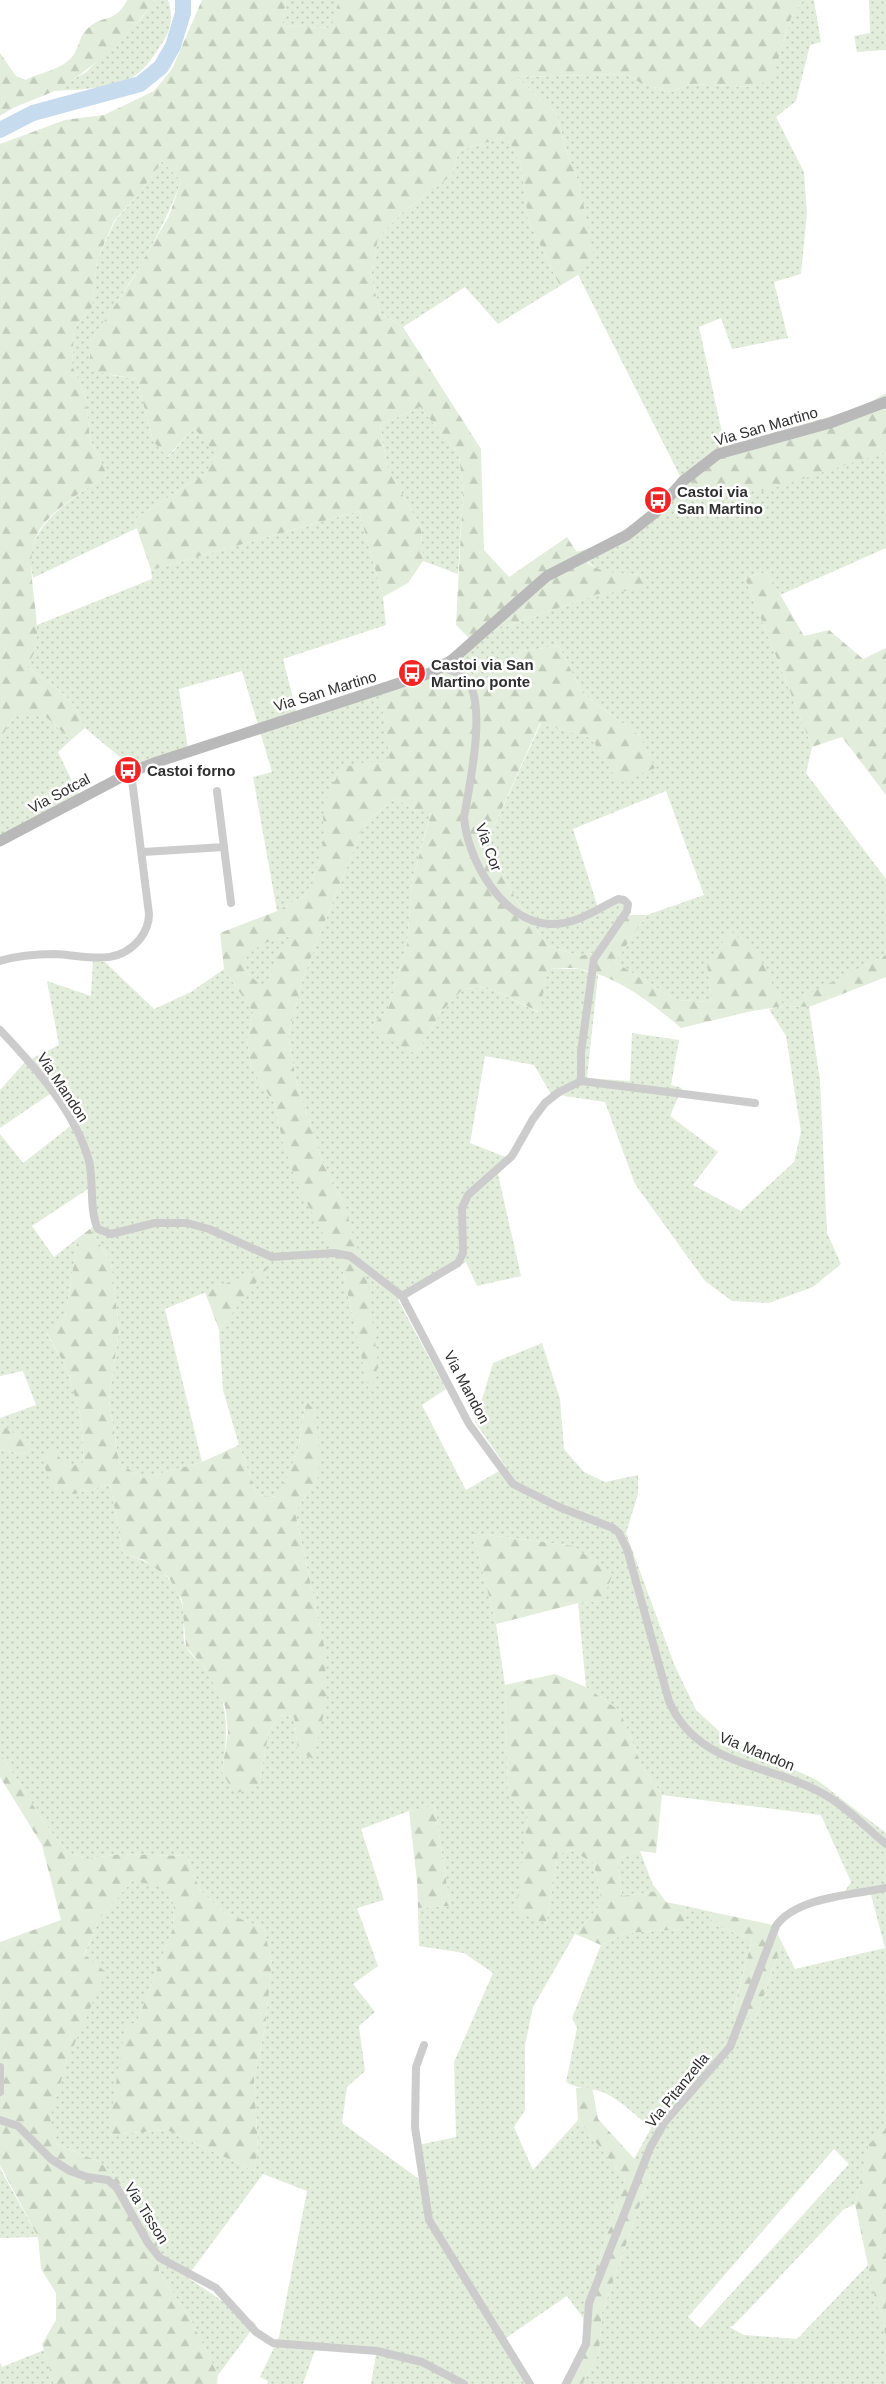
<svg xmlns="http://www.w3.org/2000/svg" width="886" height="2384" font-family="Arial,sans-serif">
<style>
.green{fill:url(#green-dots);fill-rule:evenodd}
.forest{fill:url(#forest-firs);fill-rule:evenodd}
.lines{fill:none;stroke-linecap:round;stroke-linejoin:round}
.river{stroke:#c6dbee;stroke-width:16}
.street{stroke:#ccc;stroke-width:8}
.secondary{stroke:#b9b9b9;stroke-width:11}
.labels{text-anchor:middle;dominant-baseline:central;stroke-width:5;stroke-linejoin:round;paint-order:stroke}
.street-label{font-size:15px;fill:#2f2f2f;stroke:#fff}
.poi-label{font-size:15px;font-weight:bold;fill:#2f2f2f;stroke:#fff;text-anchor:start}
</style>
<defs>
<pattern id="green-dots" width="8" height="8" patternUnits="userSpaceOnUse" patternTransform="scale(1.25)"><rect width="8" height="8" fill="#e3eddb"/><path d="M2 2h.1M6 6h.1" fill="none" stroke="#c3ccbc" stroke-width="1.8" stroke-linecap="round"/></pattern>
<pattern id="forest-firs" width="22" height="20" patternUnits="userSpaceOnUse" patternTransform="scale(1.25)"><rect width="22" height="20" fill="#e3eddb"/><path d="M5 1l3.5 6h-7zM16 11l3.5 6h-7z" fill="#c3ccbc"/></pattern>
</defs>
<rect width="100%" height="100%" fill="#fff"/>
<!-- green -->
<path class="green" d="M155,0H168C174,18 171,31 160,46C154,56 145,69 136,75C115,89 77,90 53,91L86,72L141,19Z
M286,0H339L332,28L282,26Z
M803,0H814L821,42L810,45L796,101L776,117L804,172L807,213L801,274L774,282L788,338L732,349L721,318L699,327L725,446L682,478L838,466L886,452V548L780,595L767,572L745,578L812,747L806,773L886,879V955L785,1006L809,1007L820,1080L827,1233L841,1264L813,1287L769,1303L732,1301L705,1281L635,1184L605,1102L551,1094L534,1065L485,1056L470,1143L513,1160L498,1174L521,1276L477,1286L466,1262L398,1300L446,1389L422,1405L466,1490L506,1467L475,1422L493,1363L542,1343L560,1399L564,1449L584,1472L605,1482L638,1475V1494L626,1533L674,1664L696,1710L730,1741L817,1780L886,1833V2128L869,2145L855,2204L843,2210L733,2326L729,2327L744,2335L797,2339L868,2265L886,2336V2384H582L599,2353L602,2313L650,2176L634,2159L651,2128C637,2117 623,2102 607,2094C593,2087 579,2090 566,2082L577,2028L572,2018L601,1945L626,1933L684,1929L686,1906L712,1912L710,1923L752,1940L733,2011L755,2021L782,1943L795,1969L885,1948L869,1887L845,1891L851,1882L821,1815L662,1795L642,1766L620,1711L586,1687L578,1603L602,1601L574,1546L473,1533L496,1624L505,1685L508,1793L528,1815L517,1910L546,1924L558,1854L572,1850L594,1864L602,1903L575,1934L533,2007L525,2045V2110L514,2127L533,2170L578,2120L625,2179L596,2269L583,2318L567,2296L500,2342L525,2384H371L376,2354L315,2350L303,2384H267L268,2381L260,2377L279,2337L307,2191L263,2174L187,2277L256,2324L218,2375L192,2322L159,2271L156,2231L132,2191L100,2162L57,2144L49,2118L67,2061L84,1956L99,1919L133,1880L163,1887L174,1904L173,1928L137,2022L108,2135L167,2130L254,2171L258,2149L254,2079L265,2028L272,1964L264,1928L223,1912L200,1890L187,1856L121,1854L87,1859L67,1852L45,1824L0,1753V1454L2,1450L23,1454L35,1448L0,1424V1418L36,1405L23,1371L0,1376V1134L23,1163L77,1121L56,1090L0,1128V1090L25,1062L59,1045L47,981L91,996L93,960L105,962L154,1009L191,992L224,969L253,1012L247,1040L251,1067L274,1103L283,1143L343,1272L370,1395L343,1201L322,1161L296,1080L288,1036L302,982L317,941L365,822L396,798L413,810L431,812L412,881L407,945L388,1009L370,1028L416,1054L441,1012L463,989L487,987L538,1012L548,969H579L598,975L587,1078L630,1081L632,1033L679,1040L671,1085L682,1088L670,1116L718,1152L693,1185L741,1211L794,1162L801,1132L786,1036L769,1009L784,1006L707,963L712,1002L676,1000L615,962L647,915L704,895L666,791L573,829L599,911L615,901L626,902L624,915L593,953L580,956L548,946L515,898L487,842L541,723L591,738L619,782L640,736L583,694L559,646L522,651L474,688L436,673L470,639L598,594L645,588L640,575L601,572L576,552L611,542L654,508L681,478L578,275L593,256L579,183L566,150L557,115L517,77L627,74L642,84L671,92L690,84L754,87L782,47L791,18ZM91,1187L93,1226L90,1229L111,1262L119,1329L109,1400L119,1463L143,1478L202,1462L165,1309L267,1267L219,1330L223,1390L239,1445L257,1495L280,1497L298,1450L306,1401L315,1411L318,1477L295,1512L324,1645L298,1751L294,1717L280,1715L269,1731L259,1784L222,1772C228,1730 231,1703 204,1667C199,1660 190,1655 186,1647C182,1640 184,1625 184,1617C181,1580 157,1564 123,1553L110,1484L75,1494L53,1451L68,1467L84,1463L81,1417L66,1367L47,1334L65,1318L78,1238L54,1257L32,1226ZM435,1806L450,1906L418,1908L419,1946L464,1953L493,1973L454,2062L456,2137L418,2145L423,2182L342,2123L347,2087L365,2071L359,2026L375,2012L353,1984L378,1966L357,1908L384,1900L361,1829L409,1811ZM834,2149L849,2164L700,2328L688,2317Z
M869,0H886V50L857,52L854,36L870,33Z
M507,137L521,165L528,220L560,286L498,324L465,287L403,327L380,313L371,275L378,238L402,213L452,175L459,150Z
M162,161L181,181C160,240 125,291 90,342L111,375L137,379L153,441L168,457L194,428L218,455L205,473L134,520L137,528L33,578C32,570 29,559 31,551C41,515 78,495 107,475L90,439L85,393L72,366L74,328L92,307L97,260L115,221L139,194Z
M420,407L459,455L463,492L458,574L423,561L421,528L387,466L380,425Z
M359,511L383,597L386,625L283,659L298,718L380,693L391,763L366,762L323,816L325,837L319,863L306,895L277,911L253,777L272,772L242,671L179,689L188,749L132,767L85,728L74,705L57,688L27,667L36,647L37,625L152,579L151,570Z
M16,714H43L71,740L58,752L83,804L0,843V739Z
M292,936L279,954L265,989L249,975L243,962C255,943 270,940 292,936Z
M640,1851L653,1885L658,1891L622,1896L617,1859Z
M0,2165L1,2170L38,2237L0,2238Z
M44,2350L54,2384H0V2362L2,2367Z"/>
<!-- forest -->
<path class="forest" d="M127,0H155C131,34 92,70 56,90C36,100 19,103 0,116V53L16,76L26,80C40,72 59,71 71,58C79,50 79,35 88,28C105,13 115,24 127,0Z
M202,0H286L282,26L331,28L339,0H803L791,18L772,78L754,87L690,84L671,92L642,84L627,74L517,77L557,115L566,150L579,183L594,256L578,275L560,286L528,220L521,165L507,137L459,150L452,175L402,213L378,238L371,275L380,313L403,327L481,449L484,550L509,577L567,537C588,573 602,572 640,575L646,589L598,594L470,639L456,625L463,492L459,455L420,407L380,425L387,466L421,528L423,561L408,583L383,597L359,511L151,570L134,520L205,473L217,455L194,428L167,457L153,441L137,379L90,371V342L130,283L169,216L181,181L162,161L139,194L114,221L97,260L92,307L74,328L72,366L85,393L90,439L107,475C85,490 59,505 43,525C18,555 42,609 36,646C35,653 30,660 27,667L57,688L74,705L85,728L71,740L43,714H16L0,739V144L65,120L104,115L154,91L172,69Z
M886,393V452L765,491H716L681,478L725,446L857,409Z
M767,572L804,636L829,630L863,659L886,648V795L842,737L812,747L745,578Z
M559,646L583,694L640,736L655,768L619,783L591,738L540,723L487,842L515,898L548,946L580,956L593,953L624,915H647L615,962L676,1000L712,1002L707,963L731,931L759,956L784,1006L886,955V977L809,1007L784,1006L752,1011L681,1028C652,1003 618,977 580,969C570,967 559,969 548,969L539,1012L487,987L463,989L441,1012L416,1054L369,1029L388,1009L407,945L412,881L431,813L413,810L396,798L365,822L317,941L302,982L288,1036L296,1080L322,1161L343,1201L368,1284L378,1365L370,1396L343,1272L297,1184L283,1143L274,1103L251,1067L247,1040L253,1012L224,969L220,933L277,911L306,895L319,863L324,837L323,816L329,789L345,767L366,762H390L380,693L436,673L474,688L522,651ZM291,936L279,954L265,988L249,975L243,962C255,944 270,940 291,936Z
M90,1229L111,1262L119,1329L109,1400L119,1463L143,1478L202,1462L239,1445L257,1495L279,1497L298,1450L306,1401L315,1411L319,1445L318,1477L295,1512L324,1645L327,1700L313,1759L298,1751L294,1717L280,1715L269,1731L259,1784L235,1794L222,1772L228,1732L225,1706L205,1668L186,1647L182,1600L169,1578L144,1560L123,1553L110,1484L75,1494L53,1488L45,1468L44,1449L53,1450L68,1467L84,1462L81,1417L66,1367L47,1333L65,1318L78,1238Z
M269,1266L219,1330L205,1292Z
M0,1424L36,1448L23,1454L2,1450L0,1454Z
M473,1533L574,1546L612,1576L602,1601L578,1603L496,1624Z
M555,1674L586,1687L620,1711L642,1766L662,1795L656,1853L640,1851L617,1859L622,1896L658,1891L666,1902L686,1906L685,1929L626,1933L601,1945L575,1934L602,1903L594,1864L572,1850L558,1854L546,1924L516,1911L528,1815L508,1793L505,1685Z
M0,1753L45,1824L67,1852L87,1859L121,1854L187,1856L200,1890L223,1912L264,1928L272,1964L265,2028L254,2079L258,2149L254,2171L167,2130L108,2135L125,2026L137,2022L173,1928L174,1904L163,1888L133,1880L99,1919L84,1955L106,1972L67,2061L50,2118L57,2144L100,2162L132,2191L156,2231L159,2271L192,2322L218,2375L217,2384H54L42,2344L56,2320V2293L41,2269L38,2237L0,2165V1942L61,1920L42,1845L0,1777Z
M435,1806L450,1906L418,1908L417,1881L409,1811Z
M712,1912L773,1925L782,1943L755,2021L733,2012L752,1940L710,1923Z
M592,2087L598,2119L650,2176L602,2313L599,2353L582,2384H561L584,2344L583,2318L596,2269L625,2179L578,2120L576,2088Z
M886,2128V2336L876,2303L855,2204L869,2144Z"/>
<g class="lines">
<!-- river -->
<path class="river" d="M0,130L33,113L140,84L161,67L173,46L183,13V0"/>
<!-- street -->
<path class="street" d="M442,667C450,670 460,673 466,679C488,702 469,788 464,817C467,859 502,922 550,924C576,925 595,910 618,899L624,900L628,904L627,911L594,959L581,1052V1081
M217,791L231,903
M143,852L224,847
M0,961C16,956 37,954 54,954C86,955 116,968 140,939C146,931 149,924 149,914L131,772
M0,1030C35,1067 75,1111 89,1161C94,1182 89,1211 98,1229L111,1234L155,1223H187L209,1229L272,1257L334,1253L350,1256L402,1296L469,1424L513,1484L559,1507L613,1528L619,1533L627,1549L669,1701C697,1768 772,1763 827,1796C849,1809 866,1828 886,1844
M402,1296L458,1263L463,1253L462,1208L468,1195L512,1156L533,1119L545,1103L559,1092L581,1081L755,1103
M424,2045L416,2067L415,2127L429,2220L530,2384
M0,2067V2092
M0,2120L18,2126L51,2159L70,2171L87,2177L108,2180L117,2188L148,2243L160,2258L216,2288L256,2332L273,2343L377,2351L422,2362L464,2384
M566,2384L586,2344L589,2303L650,2148L664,2123L730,2047L776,1926C796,1897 853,1895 886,1888"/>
<!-- secondary -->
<path class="secondary" d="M0,841L131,772L154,763L433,672L453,659L547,576L627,535L656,512L683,481L718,454L830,423L886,402"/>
</g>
<!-- icons -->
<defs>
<g id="bus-disc" transform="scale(1.4375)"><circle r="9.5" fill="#f32423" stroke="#fff"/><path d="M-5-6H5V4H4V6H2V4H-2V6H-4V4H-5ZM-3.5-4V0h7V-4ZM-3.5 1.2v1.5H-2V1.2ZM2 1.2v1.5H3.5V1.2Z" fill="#fff"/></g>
</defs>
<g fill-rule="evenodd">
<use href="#bus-disc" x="658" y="500"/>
<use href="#bus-disc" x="412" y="673"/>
<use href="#bus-disc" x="128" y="770"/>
</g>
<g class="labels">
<!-- street labels -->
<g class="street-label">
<text transform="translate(766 426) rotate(-16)">Via San Martino</text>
<text transform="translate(325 691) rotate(-17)">Via San Martino</text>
<text transform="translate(59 793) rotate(-28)">Via Sotcal</text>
<text transform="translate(489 847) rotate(70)">Via Cor</text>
<text transform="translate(63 1087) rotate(56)">Via Mandon</text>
<text transform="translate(467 1387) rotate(62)">Via Mandon</text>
<text transform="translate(757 1751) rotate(22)">Via Mandon</text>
<text transform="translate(677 2090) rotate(-51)">Via Pitanzella</text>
<text transform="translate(147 2213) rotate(58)">Via Tisson</text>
</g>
<!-- poi labels -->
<g class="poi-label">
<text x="677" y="491">Castoi via<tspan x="677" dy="17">San Martino</tspan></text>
<text x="431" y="664">Castoi via San<tspan x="431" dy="17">Martino ponte</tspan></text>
<text x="147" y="770">Castoi forno</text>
</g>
</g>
</svg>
